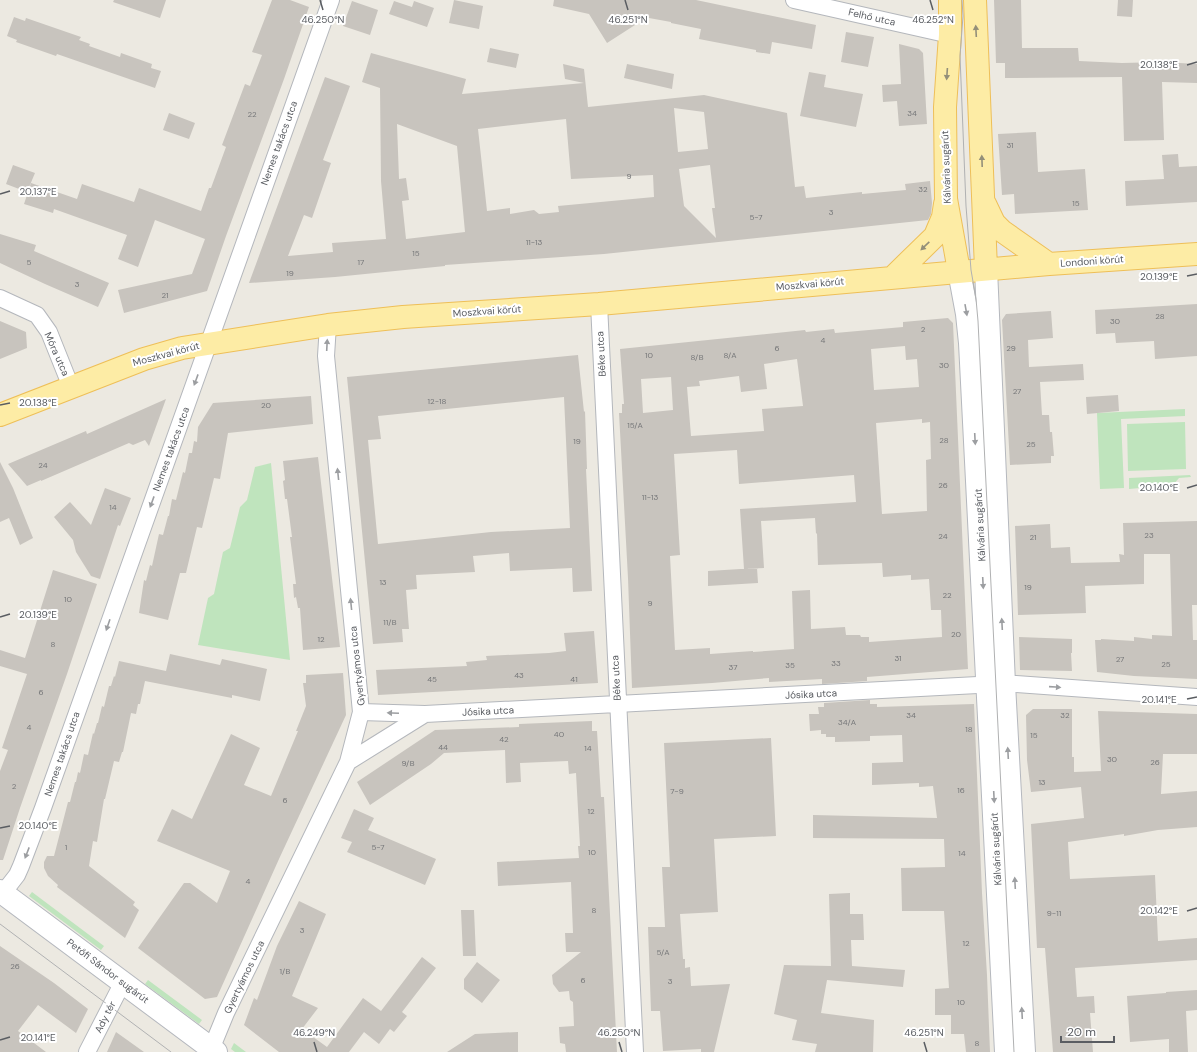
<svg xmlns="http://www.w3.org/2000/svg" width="1197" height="1052" font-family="'DM Sans',sans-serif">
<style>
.green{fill:#bfe4bd}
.building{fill:#c8c4be;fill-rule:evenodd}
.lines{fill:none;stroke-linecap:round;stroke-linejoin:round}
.street-casing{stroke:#b4b7bc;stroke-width:18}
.secondary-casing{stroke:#b5b8be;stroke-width:24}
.primary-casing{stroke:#eebf58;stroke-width:24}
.street{stroke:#fff;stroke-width:16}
.secondary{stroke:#fff;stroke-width:22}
.primary{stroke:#fdeca5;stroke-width:22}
.tram{stroke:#b0b1b2;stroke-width:1}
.oneway{fill:#938f79}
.oneway2{fill:#9c9ea1}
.ticks{fill:none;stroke:#5a5d62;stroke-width:1.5}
.labels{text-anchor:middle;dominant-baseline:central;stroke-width:4;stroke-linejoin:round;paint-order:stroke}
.number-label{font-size:8px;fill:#767779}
.street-label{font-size:10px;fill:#5a5d62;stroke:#fff}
.ticks-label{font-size:10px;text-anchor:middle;fill:#5a5d62;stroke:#fff;stroke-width:4;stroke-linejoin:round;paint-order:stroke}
</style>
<rect width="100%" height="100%" fill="#ece9e1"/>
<!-- green -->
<path class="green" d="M1185,409V416L1121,419L1124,488L1100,489L1097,413Z
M1185,422L1186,469L1128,471L1127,424Z
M271,463L290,660L198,645L208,598L214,594L223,552L230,548L240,507L247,500L255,467Z
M1190,475L1191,477L1179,478L1173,485L1129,489V478Z
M32,892L104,946L101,950L29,896Z
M148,980L202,1020L199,1024L145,984Z
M234,1043L246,1052H235L231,1049Z"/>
<!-- building -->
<path class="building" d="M114,0H166L160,18L113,2Z
M272,0H290L309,7L284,79L226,236L207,291L124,313L118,290L192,274L205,239L155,220L138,267L118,259L127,235L54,209L53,213L24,204L31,183L77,199L82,184L134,202L139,188L201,211L209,188H211L226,147L222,145L245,84L250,86L262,55L252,52Z
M454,0L483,6L479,29L449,23Z
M554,0H696L816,25L812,49L772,42L770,54L756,52V50L699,39L701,29L671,23V22L638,16L635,25L607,43L589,14L553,6Z
M994,0H1021L1022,48H1078L1079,61L1122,63L1162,62L1197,64V83L1162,82L1164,140L1124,141L1122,77L1005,78V63H996Z
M1118,0H1133L1132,17L1117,16Z
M352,1L378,10L370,35L343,26Z
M394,1L412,7L414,1L434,8L427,27L389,14Z
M14,17L25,21L26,18L81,37L79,40L90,44L89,46L120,57L121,53L152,64L151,68L161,71L155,88L57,54L56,56L16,42L17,40L7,36Z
M846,32L874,37L868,67L841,62Z
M899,44L919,49L923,53L927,124L899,126L897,101L883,102L882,85L901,84Z
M490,48L519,54L516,68L487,62Z
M371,53L466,79L462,94L584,83L565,79L563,64L584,69L588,107L704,95L787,113L795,187L804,186L806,198L862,192V194L906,190L905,184L930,181L932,203L931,214L928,220L604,254L445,265V266L335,277L249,283L325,77L350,86L323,160L331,163L312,218L304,215L288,256L333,252L332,243L386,239L381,181L380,88L362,82ZM674,108L704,112L708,149L678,152ZM566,119L571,179L653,175L654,197L558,206L559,212L539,214L534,210L510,214V208L487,211L478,129ZM397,124L457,146L465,232L406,239L402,201L409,200L406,178L399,179ZM710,165L715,208H712L716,238L684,206L679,169Z
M627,64L674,74L672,89L624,78Z
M809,72L826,75L824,87L863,94L856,127L800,116Z
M169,113L195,123L189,139L163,130Z
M1036,132L1038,172L1085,169L1088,210L1015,214L1014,194L1002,195L998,134Z
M1178,154L1179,167L1197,166V202L1126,206L1125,181L1164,179L1162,155Z
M13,165L35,173L27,192L6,184Z
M0,234L36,245L34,251L109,283L98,307L45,284L0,263Z
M1197,304V356L1155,359L1154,341L1116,343L1115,333L1096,334L1095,310Z
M1051,311L1053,338L1028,340L1029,367L1083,364L1084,380L1040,382L1042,415H1049L1050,432H1052L1054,456H1051V463L1010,465L1002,320L1006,314Z
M948,318L953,323L968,669L867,677V681L822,684V679L769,682V678L712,683L632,688L628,578L619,413H622V404H624L620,349L805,330L806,332L834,329L835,333L903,327V322ZM905,346L906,360L917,359L919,387L874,390L871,349ZM797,359L803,406L762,409L764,431L691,436L687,387L700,386L699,381L739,376L741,392L767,389L764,364ZM671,377L673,410L643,413L641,379ZM922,419V423L930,422L931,459L926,460L927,511L882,514L876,423ZM737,450L739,484L854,475L856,502L740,509L744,569L764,568L761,521L815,518L816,534L817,533L818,565L882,563L883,577L911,575V580L929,579L931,610H941L942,637L869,642V637H861L860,635H846L845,627L811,629L810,590L792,591L794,649L753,652V651L710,654V648L675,650L670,556L680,555L674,454Z
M0,321L26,332L27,348L0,359Z
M578,355L584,412L585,411L587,469H586L592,591L573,592L572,568L510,571L509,553L473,556L475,572L416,575L417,589L406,590L409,629H402L403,642L373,644L347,377ZM564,397L570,528L491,532L378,544L368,440L381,439L378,416Z
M1118,395L1119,411L1087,414L1086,397Z
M311,396L313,424L228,433L220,479L214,478L202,528L197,527L186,573H180L168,620L139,613L144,580L146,581L150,565L152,566L159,534L163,535L168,516H169L172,499L176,500L183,472L185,473L189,453H192L194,441L197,442L198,427L213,403Z
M166,399L149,446L145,440L133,445L129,443L41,481V480L27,486L8,464L86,431L87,434Z
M318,457L340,647L303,650L300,608H298L296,597L294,598L293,584H296L290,537H292L287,499H285L283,481L285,480L283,461Z
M0,462L13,488L33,538L20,545L9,518L0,522Z
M105,488L131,498L120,526L118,525L100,579L91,576L76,552L73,540L54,517L70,502L91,525Z
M1197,521V605H1192L1193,640H1197V679L1134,676L1097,672L1095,640H1101V639L1134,641V637L1152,639V635L1172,636L1170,554H1144V584L1085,586L1086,613L1018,615L1015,526L1050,524L1051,548L1070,547L1071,563L1120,562L1119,554L1124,555L1123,523Z
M757,568L758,583L708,586V571Z
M53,570L97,584L67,674L20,808L3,860H0V771L8,750L2,748L27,674L0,666V650L25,658Z
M594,631L598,683L378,695L376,670L467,666L466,662L487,660L486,656L549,653L566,651L564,633Z
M1019,637L1072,639V653H1071L1072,671L1020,670Z
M170,654L220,665L222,659L267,669L260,701L232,695V698L145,681L140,704H138L136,714L131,713L123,752H122L119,762L114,761L105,799H104L97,842L93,841L89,866L135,902L133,905L139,910L125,938L57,887L58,885L48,876L44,868V862L47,856H54L68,802H70L75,782H76L78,772L80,773L84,754L88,755L93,733L94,734L97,723H98L102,706L104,707L109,686H111L114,676L115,677L119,661L166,671Z
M343,673L346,715L279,859L217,997L205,999L138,948L184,883H190L217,903L230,871L157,841L172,809L192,819L231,734L260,748L244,785L271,796L298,731H296L306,706L303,683H306V675Z
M870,700V704H877V707L974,704L982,893L987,975L990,1052H966L964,1034H951V1015H935V989L949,988L944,911H902L901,868L945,867L944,839L813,838V815L937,818L933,786L919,787V783L872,785V763L903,762L902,735L870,736V741L835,742V737H826V734H821V730L810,731L809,714H819L818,707H824V703Z
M1033,709H1072V757H1074V772L1101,771L1098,711L1197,714V754H1163L1161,794L1197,791V827L1158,830L1124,836V834L1068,842L1070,879L1155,875L1158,941L1197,938V960L1075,968L1077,997L1094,996L1095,1013H1090L1093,1052H1053L1045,948H1037L1031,824L1084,818L1081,787L1031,792L1027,760L1026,715Z
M592,721V731H597L601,797H604L617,1052H566L565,1044L560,1043L559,1027L574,1026L573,1002L570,1000L569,991L559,992L553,984L552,975L581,952H566L565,933H573L571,882L498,886L497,862L579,858L578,846H580L576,773L569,774L568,761L520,763L521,782L506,783L505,750L444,753L431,764L370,805L357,782L435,730L519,727V724Z
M771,738L776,836L714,839L718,912L680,914L683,959H685V968L690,967L691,986L730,984L714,1052H701V1049L663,1051L660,1011H651L648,927H665L662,867H670L664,743Z
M354,809L374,818L368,830L436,859L425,885L347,852L352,842L341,838Z
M850,893V914H863L864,940H851L852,966L905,970L903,987L827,980L821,1013L874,1020L873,1052H815L817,1044L792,1040L797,1020L774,1014L784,965L831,966L829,894Z
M299,901L326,914L292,996L318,1008L302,1029L327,1047L363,998L381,1011L422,957L436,968L402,1012L407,1016L394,1032L390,1029L379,1044L364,1032L349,1052H279L244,1025L254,998L257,1000L277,946Z
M461,910H474L476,956H463Z
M0,946L54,983L88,1009L76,1033L38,1005L18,1031L46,1052H0Z
M477,962L500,980L482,1003L464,989V979Z
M1197,990V1010L1186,1011L1188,1052H1169V1039L1130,1042L1127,996L1166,993V992Z
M116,1032L144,1052H107Z
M518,1032V1052H447L475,1034Z"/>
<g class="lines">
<!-- street casing -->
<g class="street-casing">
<path id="street" d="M794,0L950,35
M0,298L37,315L49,332L71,387
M599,304L635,1052
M361,712L425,714L997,684H1016L1197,697
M348,762L425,714
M3,893L17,875L21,866L43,808L331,0
M87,1052L123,982
M210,1052L226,1013L348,762L361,712L326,356L328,325"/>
</g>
<!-- secondary casing -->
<g class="secondary-casing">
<path id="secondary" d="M986,269L1004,684L1024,1052
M959,271L967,314L970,343L1006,1052
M0,891L216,1052"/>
</g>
<!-- primary casing -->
<g class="primary-casing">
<path id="primary" d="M950,0V35L945,107L946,199L959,271
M975,0L986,269
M985,204L994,223L1002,231L1049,264
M893,277L935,236L943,217L945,204
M0,415L144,359L182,348L328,325L403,317L599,304L1049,264L1197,254"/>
</g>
<!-- street -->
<use href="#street" class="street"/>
<!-- secondary -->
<use href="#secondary" class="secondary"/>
<!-- primary -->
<use href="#primary" class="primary"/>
<!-- tram -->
<path class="tram" d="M962,0L963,16L960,56L966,206L971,270L976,299L978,321L1014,1052
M0,924L171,1052"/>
</g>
<!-- one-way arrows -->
<defs><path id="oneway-solid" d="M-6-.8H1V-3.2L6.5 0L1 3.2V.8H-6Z"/></defs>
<g class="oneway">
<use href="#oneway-solid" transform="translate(976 31) rotate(-93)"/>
<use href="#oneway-solid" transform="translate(947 74) rotate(94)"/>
<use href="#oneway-solid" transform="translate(982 161) rotate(-92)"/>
<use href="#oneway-solid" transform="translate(925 246) rotate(136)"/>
</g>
<g class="oneway2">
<use href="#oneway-solid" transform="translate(966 310) rotate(80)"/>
<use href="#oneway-solid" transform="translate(327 345) rotate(-87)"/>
<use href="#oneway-solid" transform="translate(196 380) rotate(110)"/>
<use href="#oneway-solid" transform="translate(975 439) rotate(87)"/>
<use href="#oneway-solid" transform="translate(338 474) rotate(-96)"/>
<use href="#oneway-solid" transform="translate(152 502) rotate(110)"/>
<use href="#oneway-solid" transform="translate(983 583) rotate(87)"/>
<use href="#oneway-solid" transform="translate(351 604) rotate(-96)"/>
<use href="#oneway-solid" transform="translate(1002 624) rotate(-93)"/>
<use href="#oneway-solid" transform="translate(108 625) rotate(109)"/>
<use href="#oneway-solid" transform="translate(1055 687) rotate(4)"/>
<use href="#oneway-solid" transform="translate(393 713) rotate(-178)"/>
<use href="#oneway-solid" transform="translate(1008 753) rotate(-93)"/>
<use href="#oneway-solid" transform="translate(994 797) rotate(87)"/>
<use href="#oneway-solid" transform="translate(27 853) rotate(111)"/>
<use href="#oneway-solid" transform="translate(1015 883) rotate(-93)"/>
<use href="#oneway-solid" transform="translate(1022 1013) rotate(-93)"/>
</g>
<!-- ticks -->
<path class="ticks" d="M320,0L323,10M625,0L628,10M930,0L933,10M1187,65L1197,62M0,194L10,191M1187,276L1197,274M0,405L10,403M1187,488L1197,485M0,617L10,614M1187,699L1197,697M0,828L10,826M1187,911L1197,908M0,1040L10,1037M314,1042L317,1052M619,1042L622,1052M924,1042L927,1052"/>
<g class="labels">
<!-- number labels -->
<g class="number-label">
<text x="912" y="113">34</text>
<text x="252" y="114">22</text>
<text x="1010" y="145">31</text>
<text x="629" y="176">9</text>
<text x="923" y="189">32</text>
<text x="1076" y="203">15</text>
<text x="831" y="212">3</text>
<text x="756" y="217">5-7</text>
<text x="534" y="242">11-13</text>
<text x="416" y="253">15</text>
<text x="29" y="262">5</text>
<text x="361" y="262">17</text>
<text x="290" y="273">19</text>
<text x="77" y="284">3</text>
<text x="165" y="295">21</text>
<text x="1160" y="316">28</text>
<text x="1115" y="321">30</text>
<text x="923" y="329">2</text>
<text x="823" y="340">4</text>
<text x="777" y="348">6</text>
<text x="1011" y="348">29</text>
<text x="649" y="355">10</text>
<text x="730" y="355">8/A</text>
<text x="697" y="357">8/B</text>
<text x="944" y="365">30</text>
<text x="1017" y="391">27</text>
<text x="437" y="401">12-18</text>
<text x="266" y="405">20</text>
<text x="635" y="425">15/A</text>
<text x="944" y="440">28</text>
<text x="577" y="441">19</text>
<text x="1031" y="444">25</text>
<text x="43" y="465">24</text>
<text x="943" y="485">26</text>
<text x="650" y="497">11-13</text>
<text x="113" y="507">14</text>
<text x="1149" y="535">23</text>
<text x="943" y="536">24</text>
<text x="1033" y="537">21</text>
<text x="383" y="582">13</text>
<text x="1028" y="587">19</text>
<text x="947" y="595">22</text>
<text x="68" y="599">10</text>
<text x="650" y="603">9</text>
<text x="390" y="622">11/B</text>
<text x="956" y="634">20</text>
<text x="321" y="639">12</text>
<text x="53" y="644">8</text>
<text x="898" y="658">31</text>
<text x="1120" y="659">27</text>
<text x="836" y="663">33</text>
<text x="1166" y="664">25</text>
<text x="790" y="665">35</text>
<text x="733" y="667">37</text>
<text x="519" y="675">43</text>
<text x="432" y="679">45</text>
<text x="574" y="679">41</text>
<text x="41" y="692">6</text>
<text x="911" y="715">34</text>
<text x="1065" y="715">32</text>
<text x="847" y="722">34/A</text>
<text x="29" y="727">4</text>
<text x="969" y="729">18</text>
<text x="559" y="734">40</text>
<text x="1034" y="735">15</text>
<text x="504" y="739">42</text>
<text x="443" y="747">44</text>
<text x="588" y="748">14</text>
<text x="1112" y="759">30</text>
<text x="1155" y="762">26</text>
<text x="408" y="763">9/B</text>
<text x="1042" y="782">13</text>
<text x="14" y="786">2</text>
<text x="961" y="790">16</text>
<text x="677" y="791">7-9</text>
<text x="285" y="800">6</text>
<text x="591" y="811">12</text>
<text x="66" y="847">1</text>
<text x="378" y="847">5-7</text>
<text x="592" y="852">10</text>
<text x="962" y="853">14</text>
<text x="248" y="881">4</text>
<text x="594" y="910">8</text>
<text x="1054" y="913">9-11</text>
<text x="302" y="930">3</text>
<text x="966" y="943">12</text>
<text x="663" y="952">5/A</text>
<text x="15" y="966">26</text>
<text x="285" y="971">1/B</text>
<text x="583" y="980">6</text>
<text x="670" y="981">3</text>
<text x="961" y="1002">10</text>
<text x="977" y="1043">8</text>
</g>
<!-- street labels -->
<g class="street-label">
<text transform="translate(872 17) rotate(13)">Felhő utca</text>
<text transform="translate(279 143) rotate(-70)">Nemes takács utca</text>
<text transform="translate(946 167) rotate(-92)">Kálvária sugárút</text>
<text transform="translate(1092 261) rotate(-4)">Londoni körút</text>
<text transform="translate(810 284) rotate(-5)">Moszkvai körút</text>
<text transform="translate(487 311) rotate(-4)">Moszkvai körút</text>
<text transform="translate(57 354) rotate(66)">Móra utca</text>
<text transform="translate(166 354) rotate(-15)">Moszkvai körút</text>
<text transform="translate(601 354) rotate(-93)">Béke utca</text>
<text transform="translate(171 449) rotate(-70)">Nemes takács utca</text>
<text transform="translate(980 525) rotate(-93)">Kálvária sugárút</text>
<text transform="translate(357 666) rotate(-96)">Gyertyámos utca</text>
<text transform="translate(616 678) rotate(-93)">Béke utca</text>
<text transform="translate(811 694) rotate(-3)">Jósika utca</text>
<text transform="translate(488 711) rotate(-3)">Jósika utca</text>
<text transform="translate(62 754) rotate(-71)">Nemes takács utca</text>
<text transform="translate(996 849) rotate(-93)">Kálvária sugárút</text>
<text transform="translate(108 971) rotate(37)">Petőfi Sándor sugárút</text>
<text transform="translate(244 977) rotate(-64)">Gyertyámos utca</text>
<text transform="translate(105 1017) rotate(-63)">Ady tér</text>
</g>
</g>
<g class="ticks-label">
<text x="323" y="23">46.250°N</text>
<text x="628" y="23">46.251°N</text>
<text x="933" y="23">46.252°N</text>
<text x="1159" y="68">20.138°E</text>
<text x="38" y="195">20.137°E</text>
<text x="1159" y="280">20.139°E</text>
<text x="38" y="406">20.138°E</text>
<text x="1159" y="491">20.140°E</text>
<text x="38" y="618">20.139°E</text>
<text x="1159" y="703">20.141°E</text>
<text x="38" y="829">20.140°E</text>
<text x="1159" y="914">20.142°E</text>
<text x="314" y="1036">46.249°N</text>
<text x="619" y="1036">46.250°N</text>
<text x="924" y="1036">46.251°N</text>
<text x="38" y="1041">20.141°E</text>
</g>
<!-- scale -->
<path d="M1061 1036v6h53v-6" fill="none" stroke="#5a5d62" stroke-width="2"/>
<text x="1067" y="1036" font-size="12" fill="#5a5d62" stroke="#ffffff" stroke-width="3" paint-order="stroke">20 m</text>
</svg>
